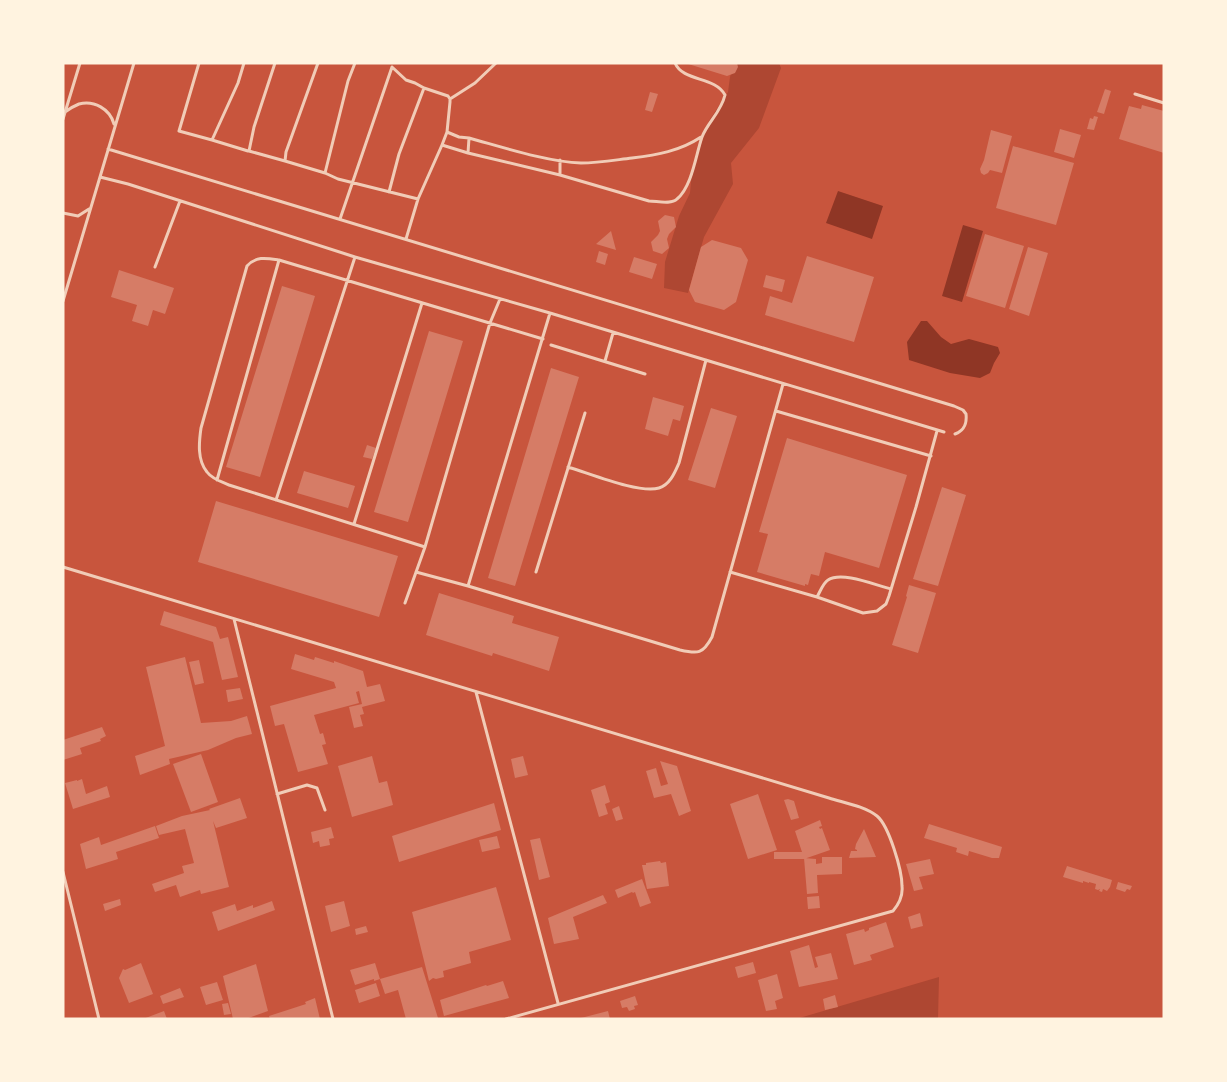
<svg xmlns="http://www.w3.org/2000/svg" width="1227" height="1082" font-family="'Asap Condensed',sans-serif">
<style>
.green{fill:#ae4732}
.water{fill:#8f3625}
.building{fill:#d67c66}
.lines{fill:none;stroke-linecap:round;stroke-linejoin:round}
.service{stroke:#f1ccb7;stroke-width:3}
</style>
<rect width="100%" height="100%" fill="#c8553d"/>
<!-- green -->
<path class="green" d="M734,63H779L781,68L759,128L731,163L733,184L704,237L688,293L664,288L665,262L679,216L690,193L692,171L709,121L728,92L730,77Z
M939,977L938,1019H796Z"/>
<!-- water -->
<path class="water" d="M838,191L883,206L872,239L826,223Z
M963,225L983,231L962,302L942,296Z
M921,321H927L941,337L951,344L969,339L998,347L1000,353L994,363L990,373L980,378L950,373L909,360L907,342Z"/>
<!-- building -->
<path class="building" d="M685,63H737L738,67L735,73L727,76Z
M1105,89L1111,91L1104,114L1097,112Z
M650,92L658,94L652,112L645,110Z
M1142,105L1164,111V153L1119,139L1129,106L1141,109Z
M1094,116L1098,117L1094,130L1087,129L1090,118L1093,119Z
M1060,129L1081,135L1074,158L1054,152Z
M991,130L1012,136L1002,173L990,170L988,173L984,175L981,173L980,169L984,160Z
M1013,146L1074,163L1056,225L996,208Z
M665,215L674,217L676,227L669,234L667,239L669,248L662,254L653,251L651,242L658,235L660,231L658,221Z
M611,231L616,250L596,244Z
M985,234L1024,246L1005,308L966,296Z
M712,240L741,248L748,260L736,302L724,310L695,302L689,290L701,247Z
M1028,247L1048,253L1029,316L1009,309Z
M599,251L608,254L605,265L596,262Z
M807,256L874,277L854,342L765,315L770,296L792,303Z
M634,257L657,264L652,279L629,272Z
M119,270L174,288L165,314L153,310L148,326L132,321L137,305L111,297Z
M766,275L785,280L782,292L763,287Z
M282,286L315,296L260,477L226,467Z
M429,331L463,341L408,522L374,512Z
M551,368L579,377L515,586L488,578Z
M653,397L684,406L680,421L673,419L668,436L645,429Z
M711,408L737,416L715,488L688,480Z
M787,438L907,475L879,568L825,552L819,576L811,574L808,585L805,584V586L757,572L768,534L759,532Z
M367,445L376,448L372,459L363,457Z
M304,471L355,486L348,508L297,493Z
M942,487L966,495L938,586L913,579Z
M216,501L398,556L379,617L198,562Z
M909,585L936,593L918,653L892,645L907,597L906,596Z
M439,593L514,616L512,623L559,637L549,671L493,653L492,656L426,635Z
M164,611L216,627L220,639L228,637L238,677L222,680L213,642L160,625Z
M295,654L314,660L315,657L334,663V661L363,671L367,687L380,684L385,701L362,707L364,714L360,715L363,726L354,728L349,707L362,704L359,691L356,692L359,703L314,715L320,734L323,733L326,744L322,745L328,764L298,772L284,724L275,726L270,706L336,688L334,682L291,669Z
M185,657L201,723L231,721L247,716L252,734L236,738L208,750L169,759L170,764L140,775L135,756L165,746L146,667Z
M199,660L204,683L195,685L189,662Z
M240,688L243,699L228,702L226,690Z
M102,727L106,736L100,739L101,741L80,748L82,754L63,760V740Z
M201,754L218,802L191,812L173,764Z
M372,756L379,783L387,781L393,805L352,817L338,766Z
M523,756L528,775L515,778L511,759Z
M660,761L677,766L691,811L679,816L671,794L654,798L646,771L656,768L661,786L668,784Z
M82,779L86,794L107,786L110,797L73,809L65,783L77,780V781Z
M605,785L610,802L605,804L608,814L599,817L591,790Z
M758,794L777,850L748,859L730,804Z
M240,798L247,818L216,828L213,821L229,887L201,894L200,890L180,897L176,885L155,892L152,884L184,873L182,866L194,863L185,829L159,835L156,826L182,816L210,810L209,809Z
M788,799L794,801L799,818L791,820L784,800Z
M494,803L501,830L399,862L392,836Z
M619,806L623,819L616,821L612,809Z
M820,820L822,826L819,827L820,829L822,828L830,850L804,859H774V852H802L795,831Z
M929,824L1002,847L999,858H992L969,851L968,856L956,852L957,848L924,838Z
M155,826L159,838L116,852L118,859L86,869L80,844L99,837L101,845Z
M331,827L334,838L329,839L330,845L320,847L319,841L313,843L311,832Z
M864,829L876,857L849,858L851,851H857V850L855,849L856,844Z
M497,836L500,848L482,852L479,840Z
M540,838L550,877L539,880L530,840Z
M822,857H842V874L817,875L818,893L807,894L804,858L816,859V864L822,863Z
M930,859L934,874L919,877L923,889L914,891L906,864Z
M660,861L661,863L666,862L669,886L647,889L642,865H646V863Z
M1067,866L1112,880L1110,887L1107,891L1103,889L1102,892L1099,891L1100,889L1098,890L1095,889L1096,884L1089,882V883L1083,881V883L1063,877Z
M642,879L651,903L640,907L635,892L633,893L632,892L618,898L615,890Z
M1118,882L1132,886L1130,890L1127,889L1125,892L1116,889Z
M496,887L511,940L469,952L471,963L443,971L444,977L436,979L433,978L429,981L412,912Z
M603,895L607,903L573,917L579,939L554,944L548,918Z
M819,896L820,908L808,909L807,897Z
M120,899L121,905L105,911L103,904Z
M272,901L275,910L218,931L212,912L235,904L237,911L253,905V908Z
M344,901L350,926L331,932L325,906Z
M920,913L923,926L911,929L908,917Z
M886,922L894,947L870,955L872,960L854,965L846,934L864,929L865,932L869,930V928Z
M366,926L368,932L356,935L355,929Z
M809,945L815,968L818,967L815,957L831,953L838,979L799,987L790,951Z
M753,962L756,973L738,978L735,967Z
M141,963L153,994L129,1003L119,978L123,969L125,970Z
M375,963L380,979L374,981V979L355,985L350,970Z
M256,964L268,1011L246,1019H233L223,976Z
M422,967L438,1018L406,1019L398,990L385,994L380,979Z
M777,974L783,998L775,1001L777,1009L766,1011L758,980Z
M503,981L509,998L444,1016L440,1000L486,985L487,986Z
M217,982L223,1000L206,1005L200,987Z
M376,983L380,996L359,1003L355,990Z
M180,988L184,997L163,1004L160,996Z
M835,995L838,1007L825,1010L823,999Z
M635,996L638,1005L634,1006L635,1009L629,1011L627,1007L622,1008L620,1001Z
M315,998L320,1019H270L269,1016L306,1004L305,1002Z
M228,1003L231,1014L224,1015L222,1004Z
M164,1011L167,1019H143Z
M608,1011L610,1019H581V1018Z"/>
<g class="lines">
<!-- service -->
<path class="service" d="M199,63L179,131L212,140L238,83L244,63
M275,63L254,127L249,151L285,161L286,152L318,63
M355,63L348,81L325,173L338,179L418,199
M1135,94L1164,103
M450,99L475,83L496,63
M65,112C69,109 74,106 79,104C94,100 110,109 114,124
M63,119L80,63
M447,132L459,137L469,138C502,147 548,162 581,163C598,163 615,160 632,158C657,155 680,151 701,137
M212,140L248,151
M442,145L468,153L560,175L649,201C657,201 671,205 677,199C692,187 696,154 702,137C708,122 721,112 725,95C715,76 683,82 675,63
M108,149L954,406L963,410L966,414C967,423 965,430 955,434
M468,153L469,138
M285,161L325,173
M560,175V160
M100,177L128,184L355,257L550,313L944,432
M63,213L78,216L89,209
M340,219L392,67L406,80L415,83L424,88L399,154L389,192
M406,239L418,199L442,145L447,132L450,102V99L448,96L424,88
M155,267L180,201
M63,301L134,63
M551,345L645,374
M605,361L613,333
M776,411L931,456
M568,467C589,473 639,494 659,488C670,485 675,472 679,463L706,360
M217,480L279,260
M276,500L355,257
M354,524L422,303
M425,547L229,485C222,482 212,479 207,472C197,460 199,442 201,428L247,266C256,256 266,258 279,260L543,339
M63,567L829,798C845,803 864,806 877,816C889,826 902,870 902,886C903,895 899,904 893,911L506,1019
M416,572L468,586L680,650C698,654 703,654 712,637L783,384
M536,572L585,413
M730,572L817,597L863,613L877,611L886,604L889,596L916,507L937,431
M468,586L550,313
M817,597C820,592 823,583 828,580C842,571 875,585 891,589
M405,603L425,547L490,323L500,299
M234,619L333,1019
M476,692L558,1003
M277,794L307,785L317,788L325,810
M63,872L99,1019"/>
</g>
<!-- border -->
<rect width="1227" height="1082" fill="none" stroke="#fff3e0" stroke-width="129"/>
</svg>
